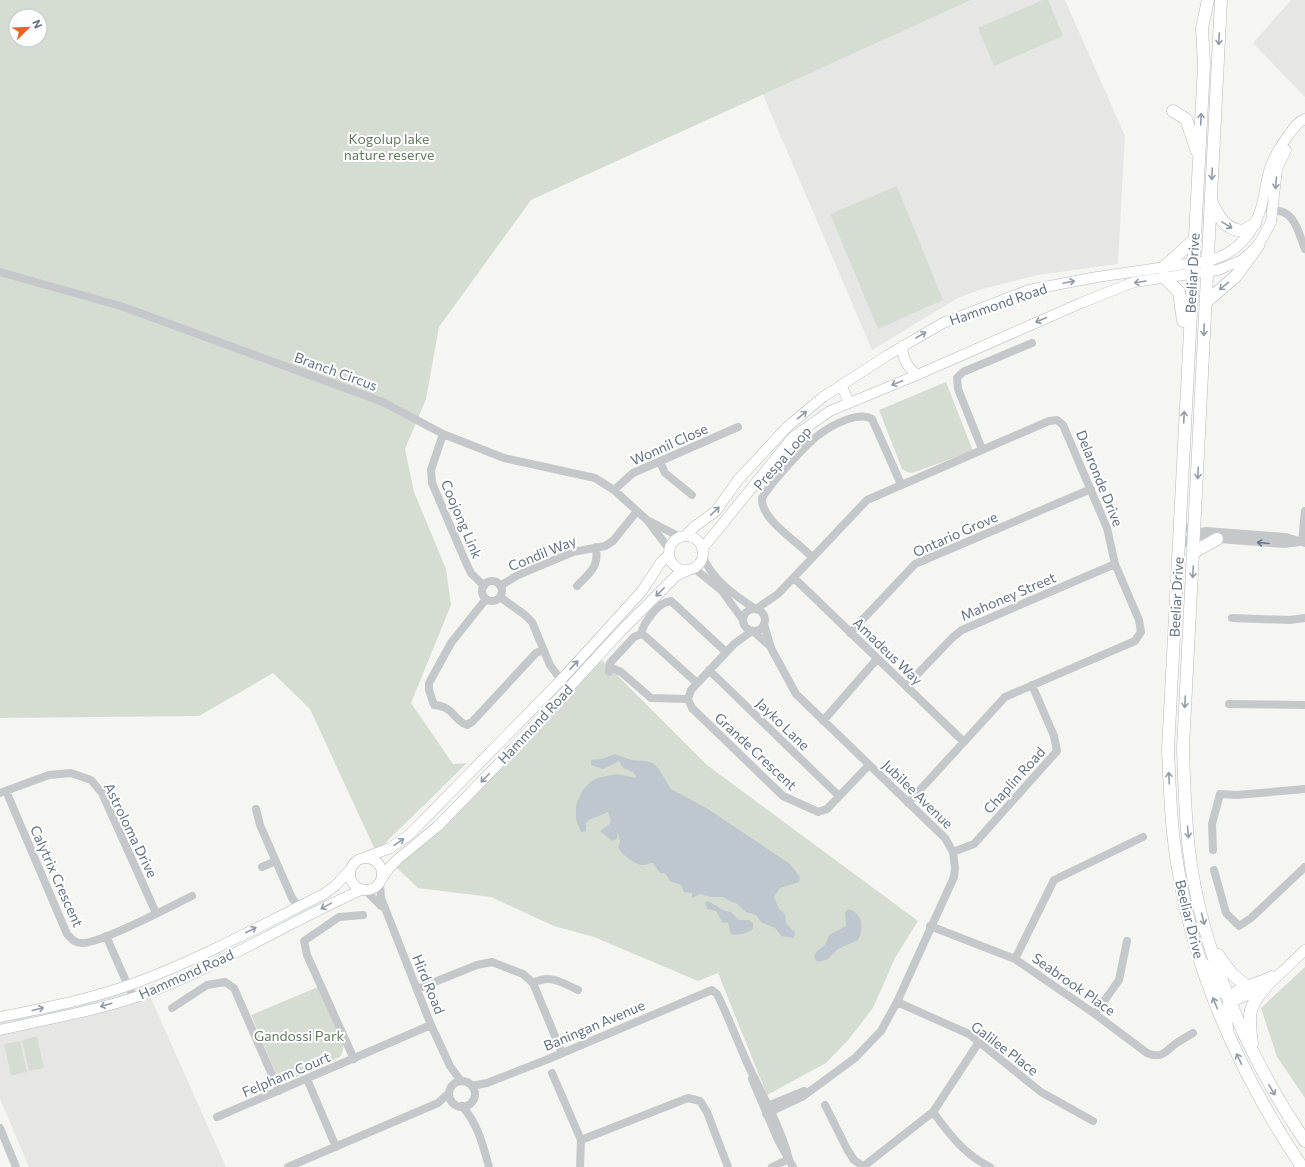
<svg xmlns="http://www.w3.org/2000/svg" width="1305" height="1167" font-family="Commissioner,sans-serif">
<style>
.built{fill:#e6e7e5}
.green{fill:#d5ddd2;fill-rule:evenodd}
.water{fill:#bdc7cd}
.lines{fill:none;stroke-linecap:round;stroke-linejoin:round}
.major-casing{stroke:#b5b9bd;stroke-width:11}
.highway-casing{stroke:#b7b9bd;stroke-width:13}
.minor{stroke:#c5c8cb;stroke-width:8}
.major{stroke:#fff;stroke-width:10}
.highway{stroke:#fff;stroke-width:12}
.oneway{stroke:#929ca9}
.oneway2{stroke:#687688}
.labels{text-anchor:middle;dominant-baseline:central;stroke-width:4;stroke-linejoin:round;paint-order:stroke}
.park-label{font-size:14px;fill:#647b62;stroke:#fff}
.street-label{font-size:14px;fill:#637284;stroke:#fff}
</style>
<rect width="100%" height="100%" fill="#f5f6f1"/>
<!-- built -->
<path class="built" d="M892,0H1065L1125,136L1118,264L1038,275L979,290L958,298L872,350L750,64Z
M1291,0H1305V97L1253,43Z
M145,985L226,1167H29L0,1099V1022Z"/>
<!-- green -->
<path class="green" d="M0,0H971L531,200L439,327L426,399L405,449L414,492L446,569L451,605L411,703L453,764L467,763L376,852L310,709L273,673L199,716L0,718ZM16,16H40V40H16Z
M1043,0H1048L1063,36L994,66L978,28Z
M897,186L943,300L878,329L830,214Z
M946,382L973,451L912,473L907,472L902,469L879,410Z
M602,660L707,765L918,921L895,958L873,1008L849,1039L826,1063L767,1095L718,973L698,981L594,937L554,926L491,897L418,888L394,865Z
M1305,967V1098L1277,1057L1261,1008Z
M318,987L342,1040C344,1047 344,1051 340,1057L290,1080L280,1079L276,1074L251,1015Z
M37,1036L44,1068L29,1071L22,1040Z
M20,1041L27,1072L11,1076L4,1044Z"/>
<!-- water -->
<path class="water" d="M615,754L631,760L646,761L653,763L658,768L671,789L708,809L790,864L800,877L799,882L780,888L774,897L779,909L785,914L786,923L795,933L794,938L781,936L775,928L761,922L756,915L746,912L736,903L729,901L723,897H711L700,894L692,898V893L684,892L681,885L670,881L665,873H660L653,863C649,863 647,865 644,865C636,866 621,854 618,847L620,842L618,832L617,839L612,841L600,831L609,825L611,822L608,812L589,820L586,823V831L581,832L576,820V805L582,791L590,782L597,778L617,774L637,778L633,772L623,768L619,761L603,769L591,765V760L601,759Z
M708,901L725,911L731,912L739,920H749L753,923V929C748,933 737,936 731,934L728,923L722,922L716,911L707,909L705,903Z
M849,909C863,914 864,928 858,940L838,949L828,959L819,962L816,961L814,956L817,951L825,945L829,935L846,926L845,912Z"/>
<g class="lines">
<!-- major casing -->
<g class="major-casing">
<path id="major" d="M902,346C903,359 907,367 917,375
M841,385L849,402
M685,536L694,527L716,511L738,480L787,427L823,397L888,355L943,323L1029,290L1097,277L1207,261C1235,255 1253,235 1261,208C1265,194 1266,179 1271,165C1275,155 1281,145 1288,136C1293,129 1297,122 1305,119
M669 553a17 17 0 1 1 34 0a17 17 0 1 1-34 0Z
M702,549L793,437L830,411L917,375L1081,303L1134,282L1218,270L1242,260L1258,246L1271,222L1277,169L1286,150
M350 874a16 16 0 1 1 32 0a16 16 0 1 1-32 0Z
M364,858L390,848L409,835L561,680L642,591L661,562L669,555
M381,880L389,868L399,858L438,826L505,757L622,630L676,576L691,569
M1205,964L1222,993L1236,1000L1265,988L1305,950
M0,1017C45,1008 92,999 135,983C200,959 262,925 324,894L336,885L350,870
M1228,1028C1221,985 1241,991 1272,976
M0,1030C47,1019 96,1011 142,995C218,967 287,923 361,890"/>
</g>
<!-- highway casing -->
<g class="highway-casing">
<path id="highway" d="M1208,0L1202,28L1204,65L1168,750C1170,791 1171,833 1179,874C1197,981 1242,1077 1302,1167
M1221,0L1183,748C1184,782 1185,816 1189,850C1201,951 1248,1057 1305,1141
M1173,111L1186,119L1197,151
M1211,201C1219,217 1224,229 1243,231L1255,224
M1163,268L1194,240
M1165,278L1179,292L1183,321
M1206,302L1236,276L1258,246
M1194,552L1217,539
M1218,955L1232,974L1248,987
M1252,1044C1249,1018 1246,1008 1265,988"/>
</g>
<!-- minor -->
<path class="minor" d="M1261,207C1268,209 1276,210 1283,212C1296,217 1300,237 1305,249
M0,272L121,306L383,402L443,434L504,458L595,478L614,490L648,521L669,549
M443,434L431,470L432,483L467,565L471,573L484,586
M982,449L958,389L957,378L963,372L1032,343
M660,462L665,473L692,495
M614,490L633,473L738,427
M649,521L680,537
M1180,521L1186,528L1205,538L1285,544L1299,542
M1302,542L1305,511
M1179,549C1187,539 1193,534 1206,531L1286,537L1305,543
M702,554C710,578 734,595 754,608
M812,557C798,542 760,519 762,498C770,484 807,443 820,434C832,425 858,411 872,419L901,484
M694,568L722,591L743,620
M794,578L964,742
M482 591a10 10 0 1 1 20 0a10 10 0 1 1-20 0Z
M500,586L518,575L573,552L605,546L613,541L637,511
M577,586C590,572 599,568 596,547
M500,597L525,615L532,622L550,665L561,680
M486,599L451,643L429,683V690L434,705C455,707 453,720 467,725L472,722L536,653L543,650
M743 620a11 11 0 1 1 22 0a11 11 0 1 1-22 0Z
M756,609L778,594L867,500L1049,421L1057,420L1063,425L1107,528L1115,564L1139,620L1141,632L1135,641L1005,697L908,803
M1232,618L1290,620L1305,618
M764,624L771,648L796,694L945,838L953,852L955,868L954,877L897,1002L881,1031L855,1058L802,1097L766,1114
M752,631L734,644L691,690L688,699L692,708L783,796L814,810L818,812L827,809L869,765
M753,631L771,647
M850,633L915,564L1091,489
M641,634C644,622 658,602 671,601L726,652
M610,667L621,672L651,698L688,699
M709,670L839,796
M609,672L610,663L634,637L641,634L645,636L697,683
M906,686L953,637L962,630L1115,564
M1229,704L1305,705
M823,721L877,659
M6,791L67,934C72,939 74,943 82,943C100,944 171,906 192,896
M0,793L49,775L71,773L91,780L102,793L156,913
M256,809L260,825L292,898L299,907
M1213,850L1212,824L1220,794L1237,795L1305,789
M953,852L974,844L1057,751L1054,736L1032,685
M262,867L276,861
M1214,870L1226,913L1239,926L1251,918L1305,867
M380,883L381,898L431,1025L450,1066L461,1081
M365,890L381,906
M930,926L1015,959L1095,1014L1147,1053C1163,1060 1166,1050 1178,1042C1183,1039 1188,1036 1193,1033
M106,936L133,997
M1015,959L1054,880L1143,837
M533,983C551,974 560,982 578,990
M417,989L477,965L492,962L523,974L533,983L562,1053
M897,1002L969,1034L1041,1092L1093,1121
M172,1008L207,985L225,982L234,988L279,1091
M1095,1014L1119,980L1127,941
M354,1059L307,955L304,941L339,917L363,915
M552,1073L581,1140
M307,1079L336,1147
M752,1079L778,1140L793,1167
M449 1094a13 13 0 1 1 26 0a13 13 0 1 1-26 0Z
M472,1086L487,1083L546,1060L712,990L717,994C729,1018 738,1043 749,1067C764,1098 780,1126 789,1159
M825,1105L847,1149L854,1160L864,1167
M462,1106C478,1124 483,1145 489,1167
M765,1107L804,1091
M933,1112C949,1134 965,1155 990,1167
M217,1117L431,1025
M0,1128L16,1167
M864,1166L933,1112L979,1042
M288,1167L438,1103L449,1093
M580,1167L581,1140L688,1098L700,1101L707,1112L728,1167
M772,1167L789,1159"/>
<!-- major -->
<use href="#major" class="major"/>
<!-- highway -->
<use href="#highway" class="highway"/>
</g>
<!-- one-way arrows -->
<defs><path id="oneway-shaft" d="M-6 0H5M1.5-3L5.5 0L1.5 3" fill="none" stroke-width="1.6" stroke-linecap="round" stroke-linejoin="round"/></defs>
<g class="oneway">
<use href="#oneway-shaft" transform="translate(1219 39) rotate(93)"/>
<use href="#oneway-shaft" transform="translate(1201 119) rotate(-87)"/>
<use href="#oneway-shaft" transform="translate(1212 174) rotate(92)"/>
<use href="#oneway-shaft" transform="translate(1276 183) rotate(95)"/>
<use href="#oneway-shaft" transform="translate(1227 225) rotate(32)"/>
<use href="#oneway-shaft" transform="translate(1069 282) rotate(-12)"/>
<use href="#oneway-shaft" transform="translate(1140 282) rotate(171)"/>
<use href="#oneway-shaft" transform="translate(1224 286) rotate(141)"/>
<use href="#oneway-shaft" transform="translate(1041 320) rotate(156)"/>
<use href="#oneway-shaft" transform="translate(1204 330) rotate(92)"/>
<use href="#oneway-shaft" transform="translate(921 335) rotate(-30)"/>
<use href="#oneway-shaft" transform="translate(897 383) rotate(158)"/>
<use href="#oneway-shaft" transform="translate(802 415) rotate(-39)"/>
<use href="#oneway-shaft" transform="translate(1184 417) rotate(-87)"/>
<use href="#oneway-shaft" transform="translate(1198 473) rotate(93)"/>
<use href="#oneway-shaft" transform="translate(715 511) rotate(-44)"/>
<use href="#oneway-shaft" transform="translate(1193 572) rotate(93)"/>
<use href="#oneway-shaft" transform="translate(660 592) rotate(135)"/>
<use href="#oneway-shaft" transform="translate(574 665) rotate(-47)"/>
<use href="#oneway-shaft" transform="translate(1185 702) rotate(93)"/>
<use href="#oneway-shaft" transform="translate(485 778) rotate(134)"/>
<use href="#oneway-shaft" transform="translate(1169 778) rotate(-93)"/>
<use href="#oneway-shaft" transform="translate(1188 832) rotate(85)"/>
<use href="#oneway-shaft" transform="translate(399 842) rotate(-35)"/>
<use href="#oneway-shaft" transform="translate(326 906) rotate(151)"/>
<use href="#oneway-shaft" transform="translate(1203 919) rotate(76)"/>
<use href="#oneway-shaft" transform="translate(251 930) rotate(-27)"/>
<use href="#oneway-shaft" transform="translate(1215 1003) rotate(-112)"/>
<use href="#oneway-shaft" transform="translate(106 1005) rotate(164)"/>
<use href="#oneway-shaft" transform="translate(38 1009) rotate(-14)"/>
<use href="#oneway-shaft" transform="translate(1239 1059) rotate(-116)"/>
<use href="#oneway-shaft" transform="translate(1272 1090) rotate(60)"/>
</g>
<use class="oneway2" href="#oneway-shaft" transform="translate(1263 543) rotate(-175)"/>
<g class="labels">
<!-- park labels -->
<g class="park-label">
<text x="389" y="138">Kogolup lake<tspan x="389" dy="16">nature reserve</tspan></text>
<text x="299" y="1035">Gandossi Park</text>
</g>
<!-- street labels -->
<g class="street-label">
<text transform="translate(1192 273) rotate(-87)">Beeliar Drive</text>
<text transform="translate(998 304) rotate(-19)">Hammond Road</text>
<text transform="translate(336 371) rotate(20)">Branch Circus</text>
<text transform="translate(669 444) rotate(-24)">Wonnil Close</text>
<text transform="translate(782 458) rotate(-49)">Prespa Loop</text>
<text transform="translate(1100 478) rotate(68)">Delaronde Drive</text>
<text transform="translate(462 519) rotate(67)">Coojong Link</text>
<text transform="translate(955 534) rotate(-24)">Ontario Grove</text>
<text transform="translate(542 553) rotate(-22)">Condil Way</text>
<text transform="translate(1008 596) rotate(-23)">Mahoney Street</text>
<text transform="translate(1176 597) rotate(-87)">Beeliar Drive</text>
<text transform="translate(888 651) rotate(44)">Amadeus Way</text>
<text transform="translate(535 724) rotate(-47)">Hammond Road</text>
<text transform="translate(783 724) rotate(44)">Jayko Lane</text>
<text transform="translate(756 751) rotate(43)">Grande Crescent</text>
<text transform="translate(1014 780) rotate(-48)">Chaplin Road</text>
<text transform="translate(918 794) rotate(44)">Jubilee Avenue</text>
<text transform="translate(131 830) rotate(64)">Astroloma Drive</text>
<text transform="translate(57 876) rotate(66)">Calytrix Crescent</text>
<text transform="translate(1190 919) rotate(76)">Beeliar Drive</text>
<text transform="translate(186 974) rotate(-24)">Hammond Road</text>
<text transform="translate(429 984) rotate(68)">Hird Road</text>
<text transform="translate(1074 984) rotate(35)">Seabrook Place</text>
<text transform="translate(594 1025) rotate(-23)">Baningan Avenue</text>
<text transform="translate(1005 1048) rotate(37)">Galilee Place</text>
<text transform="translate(286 1074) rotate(-23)">Felpham Court</text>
</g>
</g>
<!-- north arrow -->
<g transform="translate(28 28) rotate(67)"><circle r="19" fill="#ffffff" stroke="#c1c7ce"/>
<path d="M0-3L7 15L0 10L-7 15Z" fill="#ea641d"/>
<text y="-6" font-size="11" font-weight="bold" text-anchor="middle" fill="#637284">N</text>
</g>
</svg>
